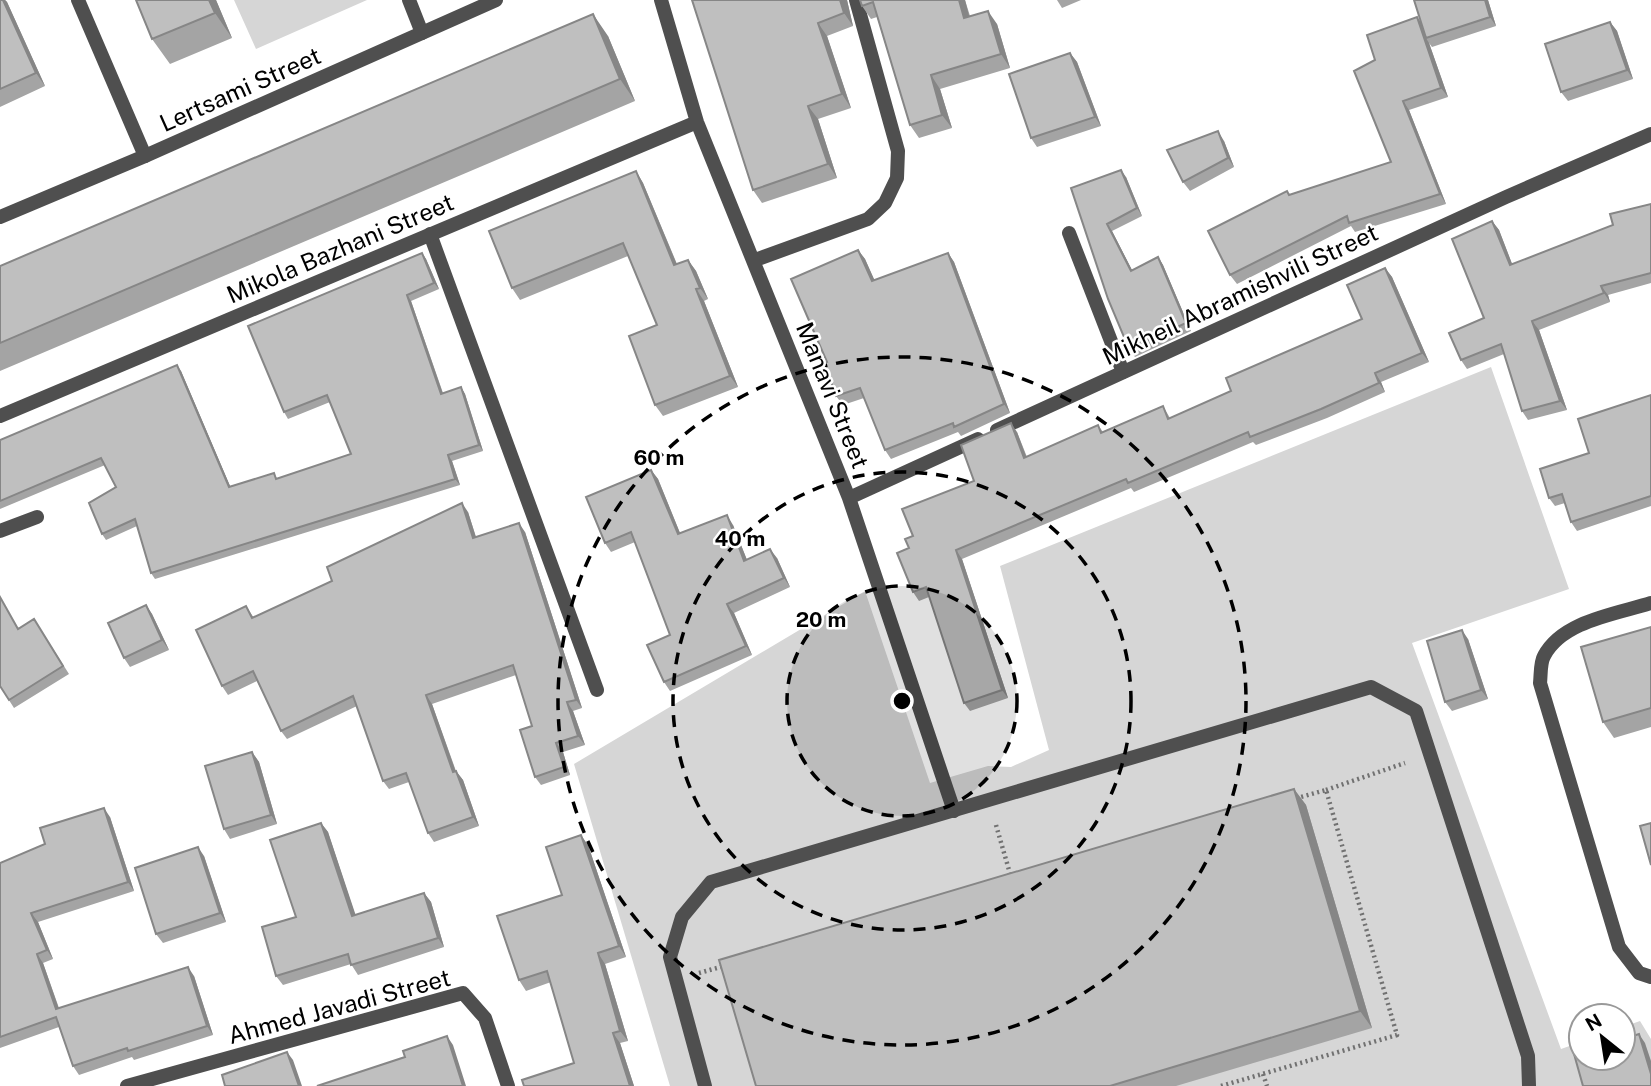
<svg xmlns="http://www.w3.org/2000/svg" width="1651" height="1086" font-family="'Public Sans',sans-serif">
<style>
.green{fill:#d6d6d6}
.lines{fill:none;stroke-linecap:round;stroke-linejoin:round}
.path{stroke:#717171;stroke-width:4.5;stroke-dasharray:2 3.5;stroke-linecap:butt}
.lane{stroke:#4f4f4f;stroke-width:14}
.street{stroke:#4f4f4f;stroke-width:14}
.wall{fill:#a4a4a4}
.shaded-wall{fill:#868686}
.building{fill:#bfbfbf;stroke:#868686;stroke-width:2}
.ring{fill:none;stroke:#000;stroke-width:3.5;stroke-dasharray:12 9}
.labels{text-anchor:middle;dominant-baseline:central;stroke-width:5;stroke-linejoin:round;paint-order:stroke}
.street-label{font-size:24px;fill:#000;stroke:#fff}
.centre{fill:#000;stroke:#fff;stroke-width:3.5}
.ring-label{font-size:21px;text-anchor:middle;font-weight:bold;fill:#000;stroke:#fff;stroke-width:5;stroke-linejoin:round;paint-order:stroke}
</style>
<rect width="100%" height="100%" fill="#fff"/>
<!-- green -->
<path class="green" d="M234,0H367L256,49Z
M1491,367L1569,589L1412,643L1561,1049L1581,1042V1058H1623V1027L1640,1021L1651,1039V1086H670L574,764L865,591L930,783L988,766L1011,767L1049,750L1000,566Z"/>
<g class="lines">
<!-- path -->
<path class="path" d="M1326,790L1405,763
M996,825L1011,877
M699,973L724,966
M1263,1074L1267,1086
M1221,1086L1397,1035L1326,790L1297,798"/>
<!-- lane -->
<path class="lane" d="M78,0L145,156
M409,0L422,33
M1069,233L1123,372
M430,234L597,690
M755,260L868,219L885,203L897,178L898,151L856,0
M0,531L37,517
M705,1086L670,957L682,917L711,882L1371,687L1416,711L1528,1056L1529,1086"/>
<!-- street -->
<path class="street" d="M661,0L697,122L849,498L954,811
M0,217L145,156L496,0
M0,416L697,122
M997,430L1506,197L1651,134
M849,498L978,439
M1651,603C1616,614 1562,621 1544,656C1540,663 1541,675 1540,683L1619,947L1639,973L1651,977
M127,1086L463,993L485,1018L508,1086"/>
</g>
<!-- wall -->
<path class="wall" d="M0,0H5L7,2L45,86L0,107Z
M216,0L232,38L170,64L152,39Z
M692,0H847L853,26L827,36L851,108L818,119L837,178L762,203L753,190Z
M860,0H965L970,16L997,24L1010,68L940,89L952,128L919,138L910,125L877,17L871,19L862,6Z
M1057,0H1081L1062,8Z
M1488,0L1496,26L1432,47L1429,43L1448,97L1409,110L1446,204L1355,232L1351,226L1237,284L1230,275L1289,195L1391,162L1375,60L1417,17L1421,23Z
M1610,22L1617,31L1633,79L1568,101L1561,92Z
M608,36L635,101L0,371V266Z
M1070,53L1077,62L1101,126L1037,147L1031,138Z
M1224,141L1234,167L1190,191L1183,182Z
M636,171L643,183L677,264L688,260L696,271L708,299L704,301L738,387L663,416L655,405L657,325L628,256L520,300L512,288Z
M1126,177L1142,216L1112,231L1132,270L1158,257L1163,265L1191,331L1135,357L1129,349L1071,188Z
M1651,204V283L1608,295L1610,302L1539,330L1567,410L1528,420L1522,411L1504,354L1467,369L1461,360L1484,318L1492,221L1499,230L1512,264L1613,225Z
M858,250L865,259L874,280L948,253L954,262L1010,413L961,436L958,432L891,459L885,450L864,398L843,405L836,396L827,362Z
M422,253L426,259L439,289L411,301L443,393L461,387L465,394L483,451L452,461L460,485L155,579L151,573L137,526L106,540L102,534L116,487L105,465L0,509V440L181,371L230,486L278,478L351,454L330,402L288,419L284,412Z
M1385,268L1392,277L1429,362L1381,382L1385,392L1327,418L1256,445L1253,442L1134,492L1131,488L962,559L1008,698L970,711L964,703L929,597L919,601L913,592L909,548L913,536L974,481L1017,432L1027,457L1098,425L1103,432L1163,406L1170,418L1231,391L1362,319Z
M1651,395V506L1577,531L1571,522L1565,503L1555,506L1549,498L1589,453Z
M651,470L658,479L680,533L733,525L747,560L777,558L790,587L734,613L752,655L670,691L664,682L670,635L635,542L611,552L605,543Z
M468,512L476,537L525,532L582,708L573,711L585,745L563,752L570,775L541,785L535,777L532,726L516,675L432,704L456,771L463,780L479,826L434,842L428,833L409,782L389,789L383,781L357,706L287,739L281,731L257,681L228,695L222,686L246,606L254,618L332,581Z
M146,605L152,614L169,650L130,667L124,658Z
M34,619L69,674L14,708L0,686L19,628Z
M1651,627V727L1614,738L1603,722Z
M1468,639L1488,699L1452,711L1445,702Z
M252,752L259,762L277,824L230,839L224,829Z
M1294,789L1306,805L1372,1028L1176,1086H756Z
M110,817L134,891L38,922L53,959L43,963L59,1008L194,976L213,1035L134,1060L132,1057L79,1075L73,1066L59,1027L0,1048V863Z
M321,823L328,832L355,915L424,893L431,902L444,947L358,975L351,964L283,985L276,976L296,917Z
M588,845L626,957L605,964L628,1041L620,1043L634,1086H524L574,1063L551,982L526,991L519,980Z
M204,856L226,922L163,943L156,934Z"/>
<!-- shaded-wall -->
<path class="shaded-wall" d="M3,0H5L7,2L45,86L36,73Z
M209,0H216L232,38L215,13Z
M840,0H847L853,26L844,13Z
M959,0H965L973,31L964,18Z
M1485,0H1488L1496,26L1490,17Z
M988,11L997,24L1010,68L1001,54Z
M593,14L608,36L635,101L620,79Z
M1417,17L1424,27L1426,38L1429,43L1448,97L1441,88Z
M1610,22L1617,31L1633,79L1627,70Z
M818,23L827,36L851,108L842,94Z
M1070,53L1077,62L1101,126L1095,117Z
M931,75L940,89L952,128L942,115Z
M1403,101L1409,110L1446,204L1440,194Z
M808,106L818,119L837,178L828,164Z
M1218,131L1224,141L1234,167L1228,158Z
M1121,170L1126,177L1142,216L1137,208Z
M636,171L643,183L682,277L674,265Z
M1492,221L1499,230L1516,274L1510,265Z
M1107,224L1112,231L1136,278L1131,271Z
M858,250L865,259L879,290L872,281Z
M422,253L426,259L439,289L434,283Z
M948,253L954,262L1010,413L1004,404Z
M1158,257L1163,265L1191,331L1186,323Z
M688,260L696,271L708,299L700,288Z
M1385,268L1392,277L1429,362L1422,353Z
M1601,286L1608,295L1610,302L1604,293Z
M696,289L704,301L738,387L730,376Z
M407,295L411,301L445,400L441,394Z
M1532,321L1539,330L1567,410L1560,401Z
M177,365L181,371L233,493L229,487Z
M1375,373L1381,382L1385,392L1379,383Z
M461,387L465,394L483,451L479,445Z
M1011,423L1017,432L1030,467L1024,458Z
M448,455L452,461L460,485L455,479Z
M651,470L658,479L684,543L678,534Z
M462,503L468,512L479,547L473,538Z
M727,515L733,525L751,570L744,561Z
M519,523L525,532L582,708L576,700Z
M770,549L777,558L790,587L784,578Z
M956,550L962,559L1008,698L1002,690Z
M727,604L734,613L752,655L746,646Z
M146,605L152,614L169,650L162,640Z
M1462,630L1468,639L1488,699L1481,690Z
M426,695L432,704L459,781L453,772Z
M567,702L573,711L585,745L578,736Z
M556,743L563,752L570,775L564,767Z
M252,752L259,762L277,824L271,815Z
M456,771L463,780L479,826L473,817Z
M1294,789L1306,805L1372,1028L1360,1011Z
M104,808L110,817L134,891L128,882Z
M321,823L328,832L359,925L352,916Z
M581,835L588,845L626,957L619,946Z
M198,847L204,856L226,922L220,913Z
M424,893L431,902L444,947L438,938Z
M31,913L38,922L53,959L47,950Z
M598,953L605,964L628,1041L620,1031Z
M37,954L43,963L62,1018L56,1009Z
M188,967L194,976L213,1035L207,1026Z
M613,1033L620,1043L634,1086H630Z
M1639,1034L1645,1043L1651,1061V1074Z
M447,1036L453,1045L466,1086H463Z
M287,1052L293,1060L302,1086H299Z"/>
<!-- building -->
<path class="building" d="M0,0H3L36,73L0,89Z
M136,0H209L215,13L152,39Z
M692,0H840L844,13L818,23L842,94L808,106L828,164L753,190Z
M860,0H959L964,18L988,11L1001,54L931,75L942,115L910,125L873,2L862,6Z
M1414,0H1485L1490,17L1426,38Z
M593,14L620,79L0,343V266Z
M1417,17L1441,88L1403,101L1440,194L1349,223L1347,216L1230,275L1208,231L1287,191L1289,195L1391,162L1354,71L1375,60L1367,35Z
M1610,22L1627,70L1561,92L1545,44Z
M1070,53L1095,117L1031,138L1009,74Z
M1218,131L1228,158L1183,182L1167,150Z
M1121,170L1137,208L1107,224L1131,271L1158,257L1186,323L1129,349L1108,299L1071,188Z
M636,171L674,265L688,260L700,288L696,289L730,376L655,405L629,336L657,325L623,243L512,288L489,231Z
M1651,204V273L1601,286L1604,293L1532,321L1560,401L1522,411L1501,344L1461,360L1449,333L1484,318L1452,239L1492,221L1510,265L1613,225L1610,214Z
M858,250L872,281L948,253L1004,404L954,427L953,423L885,450L860,388L836,396L824,363L827,362L791,279Z
M422,253L434,283L407,295L441,394L461,387L479,445L448,455L455,479L151,573L135,519L102,534L89,503L116,487L101,458L0,501V440L177,365L229,487L274,473L276,479L351,454L327,395L284,412L248,326Z
M1385,268L1422,353L1375,373L1379,383L1321,409L1250,437L1248,432L1128,483L1126,479L956,550L1002,690L964,703L926,587L913,592L897,553L909,548L905,539L913,536L902,509L974,481L961,445L1011,423L1024,458L1098,425L1101,433L1163,406L1168,419L1231,391L1226,378L1362,319L1347,285Z
M1651,395V496L1571,522L1562,494L1549,498L1540,469L1589,453L1578,419Z
M651,470L678,534L727,515L744,561L770,549L784,578L727,604L746,646L664,682L647,645L670,635L631,532L605,543L586,497Z
M462,503L473,538L519,523L576,700L567,702L578,736L556,743L564,767L535,777L520,730L532,726L513,665L426,695L453,772L456,771L473,817L428,833L406,773L383,781L353,696L281,731L253,671L222,686L196,630L246,606L252,618L332,581L327,567Z
M0,597L18,629L34,619L63,666L9,700L0,686Z
M146,605L162,640L124,658L108,623Z
M1651,627V708L1603,722L1581,647Z
M1462,630L1481,690L1445,702L1427,641Z
M252,752L271,815L224,829L205,766Z
M1294,789L1360,1011L1110,1086H756L719,960Z
M104,808L128,882L31,913L47,950L37,954L56,1009L188,967L207,1026L128,1051L127,1048L73,1066L56,1017L0,1037V863L45,844L40,828Z
M321,823L352,916L424,893L438,938L351,965L348,954L276,976L262,927L296,917L270,840Z
M1651,823V865L1640,826Z
M581,835L619,946L598,953L620,1031L613,1033L630,1086H524L522,1080L574,1063L547,971L519,980L497,916L562,895L546,847Z
M198,847L220,913L156,934L135,868Z
M1639,1034L1651,1074V1086H1583L1574,1054L1581,1052V1058H1623V1039Z
M447,1036L463,1086H317L405,1057L403,1051Z
M287,1052L299,1086H225L222,1075Z"/>
<!-- distance rings -->
<circle cx="902" cy="701" r="115" fill="#000" fill-opacity=".12"/>
<g class="ring">
<circle cx="902" cy="701" r="115"/>
<circle cx="902" cy="701" r="229"/>
<circle cx="902" cy="701" r="344"/>
</g>
<g class="labels">
<!-- street labels -->
<g class="street-label">
<text transform="translate(240 89) rotate(-24)">Lertsami Street</text>
<text transform="translate(340 248) rotate(-23)">Mikola Bazhani Street</text>
<text transform="translate(1240 294) rotate(-25)">Mikheil Abramishvili Street</text>
<text transform="translate(833 395) rotate(68)">Manavi Street</text>
<text transform="translate(339 1006) rotate(-15)">Ahmed Javadi Street</text>
</g>
</g>
<circle cx="902" cy="701" r="10" class="centre"/>
<g class="ring-label">
<text x="659" y="465">60 m</text>
<text x="740" y="546">40 m</text>
<text x="821" y="627">20 m</text>
</g>
<!-- north arrow -->
<g transform="translate(1602 1037) rotate(330)"><circle r="33" fill="#ffffff" stroke="#999999" stroke-width="2"/>
<path d="M0-5L12 26L0 18L-12 26Z" fill="#000000"/>
<text y="-10" font-size="19" font-weight="bold" text-anchor="middle" fill="#000000">N</text>
</g>
</svg>
